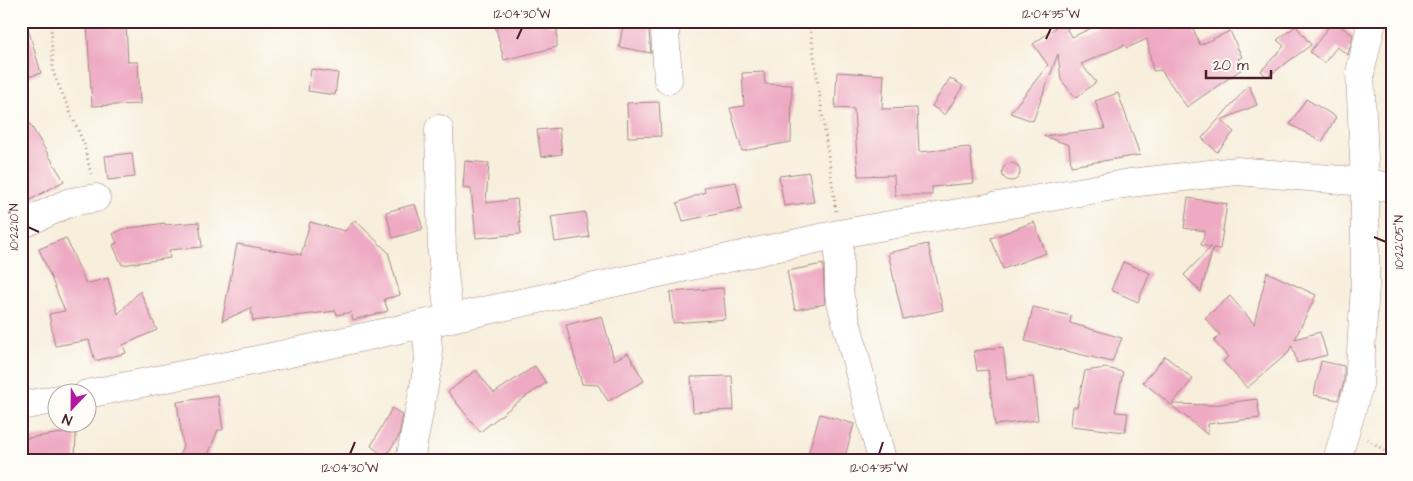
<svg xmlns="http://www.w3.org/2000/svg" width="1413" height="481" font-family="'Architects Daughter',sans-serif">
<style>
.building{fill:#eeaac3}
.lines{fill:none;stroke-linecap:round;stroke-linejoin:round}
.minor-casing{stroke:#a08683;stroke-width:29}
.path{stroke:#a08683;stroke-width:3;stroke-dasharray:1 4;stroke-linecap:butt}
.minor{stroke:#fff;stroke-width:28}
.ticks{fill:none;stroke:#4a1f2b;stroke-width:2}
.neatline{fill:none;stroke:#4a1f2b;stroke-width:2}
.ticks-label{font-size:12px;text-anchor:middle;fill:#4a1f2b}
</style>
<rect width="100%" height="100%" fill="#fdfcf7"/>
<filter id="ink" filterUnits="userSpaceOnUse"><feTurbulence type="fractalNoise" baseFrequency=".02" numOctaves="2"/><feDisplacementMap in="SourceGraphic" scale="10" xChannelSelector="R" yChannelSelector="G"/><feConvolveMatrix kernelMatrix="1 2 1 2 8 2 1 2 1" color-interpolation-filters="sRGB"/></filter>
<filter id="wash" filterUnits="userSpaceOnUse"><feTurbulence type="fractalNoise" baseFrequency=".0096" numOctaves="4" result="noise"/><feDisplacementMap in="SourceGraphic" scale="20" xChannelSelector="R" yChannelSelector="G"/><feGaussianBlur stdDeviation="1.12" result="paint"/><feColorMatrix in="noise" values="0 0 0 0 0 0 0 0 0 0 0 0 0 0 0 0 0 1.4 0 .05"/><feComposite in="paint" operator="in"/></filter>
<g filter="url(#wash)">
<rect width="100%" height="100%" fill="#f7eedb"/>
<g id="blocks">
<path class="building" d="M21,21H26L41,73L21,79Z
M494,21H531L557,27V47L504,60Z
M624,21H652L649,32L651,53L619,47Z
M1055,21H1071L1067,30L1072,37L1107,21H1190L1200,45L1230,31L1242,57L1238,59L1242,69L1187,107L1161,70L1153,71L1147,39L1127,48L1125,45L1081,64L1096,82L1076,98L1061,80L1058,54L1033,121L1010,113L1048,65L1033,44L1055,28Z
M1333,21L1353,35L1348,55L1337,47L1324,63L1310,52Z
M126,24L128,62H138L140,104L92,106L87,25Z
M1296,26L1311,45L1267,77L1261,71L1284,46L1277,40Z
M311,69L338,73L335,95L308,91Z
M764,72L765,84L792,85L791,142L742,151L730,108L744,106L742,73Z
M837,72L884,75L882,109L917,108L919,152L970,147L974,183L932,187V195H895L894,175L858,176L854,109L835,108Z
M950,78L963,86L945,115L932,106Z
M1249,85L1257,105L1221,120L1234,132L1217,152L1202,138Z
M1118,93L1140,155L1071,166L1069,145L1043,136L1105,129L1095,101Z
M1306,99L1336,117L1322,142L1290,124Z
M659,102L661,136L628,137L627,103Z
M21,109L64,181L21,205Z
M559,128L562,154L541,157L537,130Z
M132,153L135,177L108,180L105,156Z
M465,161L489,163L486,203L517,199L521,234L476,238L471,189L463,188Z
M1002 172a9 9 0 1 1 18 0a9 9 0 1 1-18 0Z
M809,172L814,202L784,206L779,176Z
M736,182L742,209L683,221L677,203L705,192L704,187Z
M1188,198L1227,204L1220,249L1213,248L1201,292L1184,275L1211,247L1201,245L1205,231L1184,228Z
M415,204L423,229L393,238L386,212Z
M585,212L589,237L555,242L551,217Z
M355,220L388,252L400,295L384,299L388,311L353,320L351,312L337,315L336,311L253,321L251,308L222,321L237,244L301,255L310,222L345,231Z
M199,222L202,247L169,250L170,258L122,265L113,245L117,243L113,234L123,229L165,223V225Z
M1034,222L1046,253L1003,269L991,238Z
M66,238L86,284L108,278L118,314L140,291L157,330L123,345L126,353L95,361L89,340L55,346L49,314L65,311L39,249Z
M928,244L943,310L903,319L888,253Z
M1123,262L1150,273L1138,302L1111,290Z
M823,264L825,304L795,310L787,271Z
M1267,272L1316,295L1295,339L1320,332L1327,355L1297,363L1292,345L1288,353L1247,388L1223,361L1228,357L1214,341L1220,335L1205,318L1230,296L1254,324Z
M723,288L726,319L673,323L670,292Z
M1033,307L1071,316L1070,323L1122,338L1112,362L1025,341Z
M602,316L614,360L628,353L644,381L608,401L598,385L582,384L566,325Z
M1003,347L1007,380L1033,377L1038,420L995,425L988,370L977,371L974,351Z
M1165,356L1193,379L1172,404L1213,405L1257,399L1260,418L1208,424V435L1143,382Z
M1321,361L1344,366V382L1338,400L1314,395Z
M535,366L546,383L515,404L480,432L448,392L476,370L494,393Z
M1106,368L1123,372L1115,412L1128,413L1125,432L1071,426L1073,407H1077L1085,371Z
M732,376L734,410L693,412L691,377Z
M218,396L223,430H218L206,460H178L183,446L177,402Z
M392,408L403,415L399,436L385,457L371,446Z
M820,414L854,424L844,460H829L808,454Z
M63,433H76L75,460H21V439Z"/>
</g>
</g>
<g filter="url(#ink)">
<use href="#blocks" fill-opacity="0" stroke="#a08683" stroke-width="1"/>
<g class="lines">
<g class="minor-casing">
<path id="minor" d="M668,80L665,31L668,21
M439,129L442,254L449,319
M21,225L70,202L96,198
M839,234V294L882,460
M87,394L262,359L839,234L1130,183L1237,171L1365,182L1392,188
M21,406L58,399
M410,460L429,360L426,324
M1337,460L1359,385L1365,285V182L1360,73L1372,21"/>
</g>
<path class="path" d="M49,21L51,25L53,72L84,144L91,174
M796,21L810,27L836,211
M1367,439L1392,455"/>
<use href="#minor" class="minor"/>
</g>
</g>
<path class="ticks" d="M517,39L522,28M1046,39L1051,28M28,227L39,232M1374,237L1386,242M350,454L355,442M879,454L883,442"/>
<rect width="1413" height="481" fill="none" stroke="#fdfcf7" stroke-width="55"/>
<g transform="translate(72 408) rotate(202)"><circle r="24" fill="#fdfcf7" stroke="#b5a4a5"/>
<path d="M0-4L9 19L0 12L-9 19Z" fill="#b5179e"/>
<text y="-8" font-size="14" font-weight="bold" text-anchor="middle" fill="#4a1f2b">N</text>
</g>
<path d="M1206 70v8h65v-8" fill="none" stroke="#4a1f2b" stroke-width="2.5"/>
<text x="1213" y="70" font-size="15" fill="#4a1f2b" stroke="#fdfcf7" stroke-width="4" paint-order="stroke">20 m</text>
<rect x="28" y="28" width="1358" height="426" class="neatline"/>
<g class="ticks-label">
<text x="522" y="18">12°04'30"W</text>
<text x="1051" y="18">12°04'35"W</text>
<text transform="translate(14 227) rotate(-90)" y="4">10°22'10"N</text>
<text transform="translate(1399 242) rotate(-90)" y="4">10°22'05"N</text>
<text x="350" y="472">12°04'30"W</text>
<text x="879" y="472">12°04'35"W</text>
</g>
</svg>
